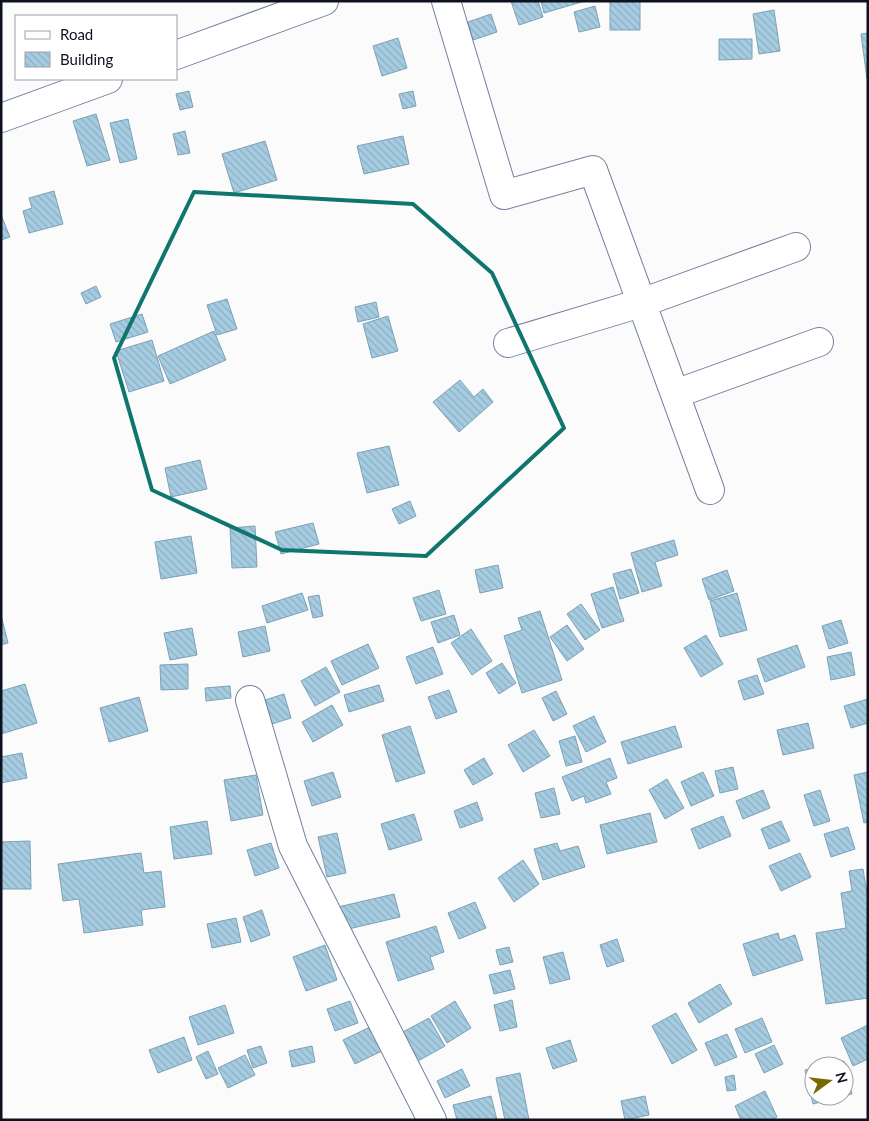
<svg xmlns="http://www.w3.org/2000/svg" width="869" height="1121" font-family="Lato,sans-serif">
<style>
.building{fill:url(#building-back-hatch);stroke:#7ca1b5}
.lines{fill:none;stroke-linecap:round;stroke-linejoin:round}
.minor-casing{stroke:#72809f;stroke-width:30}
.minor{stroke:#fff;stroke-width:28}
.marked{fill:none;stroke:#0f766e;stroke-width:4;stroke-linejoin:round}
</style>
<defs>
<pattern id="building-back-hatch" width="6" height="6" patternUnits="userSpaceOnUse" patternTransform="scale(1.25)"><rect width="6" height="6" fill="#a6cce1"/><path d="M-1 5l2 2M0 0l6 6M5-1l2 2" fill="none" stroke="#8eaec1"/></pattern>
</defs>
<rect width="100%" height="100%" fill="#fbfbfb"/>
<path class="building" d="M511,1H538L543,17L519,25Z
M541,1H585L544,13Z
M610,1H640V30H610Z
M595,6L600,27L579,32L574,12Z
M774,10L780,51L759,54L753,14Z
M491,14L497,32L473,40L468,22Z
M868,33V79H867L861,34Z
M398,38L407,68L382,76L373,46Z
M719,39H752V59L719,60Z
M189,91L193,107L180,110L176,94Z
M413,91L416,106L403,109L399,94Z
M96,114L110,160L87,166L73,121Z
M128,119L137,159L120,163L110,123Z
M185,131L190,153L178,155L173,134Z
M403,136L409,164L364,174L357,146Z
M265,141L277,180L234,193L222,154Z
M54,191L63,224L29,233L23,211L32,208L29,198Z
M1,215L10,237L1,240Z
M96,286L101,297L86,304L81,293Z
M227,299L237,329L217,335L207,305Z
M376,302L379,317L358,322L355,307Z
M142,314L148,332L116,342L110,324Z
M388,316L398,351L372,358L363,324Z
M214,331L226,360L170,384L158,356Z
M152,340L164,381L129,392L116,351Z
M460,380L474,397L483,389L493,402L459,432L433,402Z
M389,446L399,485L367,493L357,453Z
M200,460L207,489L171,497L165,468Z
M410,501L416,516L399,524L392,509Z
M313,523L319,544L281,554L275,532Z
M255,526L257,567L232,568L230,528Z
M191,536L197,573L161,579L155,542Z
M674,540L678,555L655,562L662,586L642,592L631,553Z
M498,565L503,588L480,593L475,570Z
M631,569L639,593L620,599L613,574Z
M727,570L734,591L709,600L702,579Z
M613,587L624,621L602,628L591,594Z
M439,590L446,614L421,621L413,598Z
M302,593L308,610L267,623L262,606Z
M737,593L747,630L720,637L710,601Z
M319,595L323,616L313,618L308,597Z
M581,604L600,630L585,640L567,614Z
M540,611L562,680L522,693L504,636L522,630L518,618Z
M1,615L8,643L1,645Z
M454,615L460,635L438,643L431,622Z
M841,620L848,643L829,649L822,626Z
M567,625L584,649L567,661L550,637Z
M265,626L270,651L243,657L238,632Z
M192,628L197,655L170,660L164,633Z
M471,629L492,661L472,675L451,643Z
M706,635L723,664L701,677L684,648Z
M368,644L379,668L342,685L331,661Z
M797,645L805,667L765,682L757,659Z
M433,647L443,674L416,684L406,657Z
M851,652L855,675L831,680L827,657Z
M502,663L516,683L499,694L486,673Z
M188,664V689L161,690L160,665Z
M326,667L340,692L315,706L301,681Z
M757,675L764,694L744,700L738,681Z
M25,684L37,723L1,734V691Z
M379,685L384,701L349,712L344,695Z
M230,686L231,698L206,701L205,688Z
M449,690L457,712L436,719L428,697Z
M556,691L567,714L553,721L542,698Z
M284,694L291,718L272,724L265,700Z
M139,697L148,731L109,742L100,708Z
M868,699V723L851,728L844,706Z
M332,705L343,725L313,742L302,722Z
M594,716L606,742L586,752L573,726Z
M808,723L814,748L783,755L777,730Z
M410,726L425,773L396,782L382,735Z
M675,726L682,747L628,764L621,742Z
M534,730L550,756L523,772L508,745Z
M575,736L582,762L566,766L559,741Z
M22,753L27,778L1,783V757Z
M484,758L493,774L473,785L464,770Z
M610,758L617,778L606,782L611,794L586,803L584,796L572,801L562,777Z
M733,767L738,789L720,793L715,771Z
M333,772L341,797L312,806L304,781Z
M703,772L714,796L691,806L681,782Z
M868,772V822L864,823L854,775Z
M256,775L263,815L231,821L224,780Z
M667,779L684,808L665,819L649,790Z
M554,788L560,814L541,818L535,793Z
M763,790L770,808L743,819L736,801Z
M820,790L830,821L814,826L804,795Z
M477,802L483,820L460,828L454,811Z
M650,813L657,842L607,854L600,825Z
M414,814L422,840L389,850L381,824Z
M723,816L731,836L699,849L691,829Z
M207,821L212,854L174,859L170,827Z
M781,821L790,841L769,849L761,829Z
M848,827L855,849L831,857L824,834Z
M337,833L346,873L327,877L318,837Z
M30,841L31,889H1V842Z
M271,843L279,868L255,876L247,850Z
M557,843L560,851L578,846L585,867L543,880L534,849Z
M141,853L144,873L161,871L165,907L141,910L143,925L84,933L79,899L63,901L58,864Z
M800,853L811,877L781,891L769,866Z
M523,860L539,884L514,902L498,878Z
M863,869L868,900V998L826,1004L816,933L846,928L841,893L852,891L849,871Z
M394,894L400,917L344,930L338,907Z
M475,902L486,928L459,939L448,913Z
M262,910L270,935L251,942L243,917Z
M236,918L241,942L212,948L207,924Z
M436,926L444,952L430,957L434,969L398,981L386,942Z
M778,933L780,940L795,935L803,960L753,976L743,944Z
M617,939L624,961L607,967L600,945Z
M325,945L337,980L306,991L293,957Z
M509,947L513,962L500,965L496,950Z
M563,952L570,979L550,984L543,957Z
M510,970L515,989L494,994L489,975Z
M720,984L732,1004L699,1023L688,1003Z
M512,1000L517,1027L500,1031L494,1005Z
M350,1001L358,1023L335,1031L327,1009Z
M455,1001L471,1028L447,1043L431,1016Z
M225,1005L234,1033L198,1045L189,1017Z
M676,1013L697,1050L672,1064L652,1026Z
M429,1018L445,1046L418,1061L403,1032Z
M762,1018L772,1042L745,1053L735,1029Z
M374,1025L386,1049L355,1064L343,1040Z
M868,1025V1059L853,1066L841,1038Z
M727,1034L737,1057L715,1066L705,1043Z
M184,1037L192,1060L158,1073L149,1050Z
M570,1040L577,1061L553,1069L546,1048Z
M774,1045L783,1064L764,1073L755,1054Z
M261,1046L267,1063L253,1068L247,1050Z
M312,1046L315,1062L292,1067L289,1051Z
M208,1051L218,1074L206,1079L196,1057Z
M245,1055L255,1075L228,1088L218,1068Z
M844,1061L852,1094L813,1104L805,1070L814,1068V1096H844V1066H822Z
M462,1069L470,1086L445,1098L437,1081Z
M520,1073L529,1120H505L496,1078Z
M734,1075L736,1090L727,1091L725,1077Z
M765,1091L777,1117L771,1120H741L735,1106Z
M491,1096L497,1120H457L453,1105Z
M645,1096L649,1115L625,1120L621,1101Z"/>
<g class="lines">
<g class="minor-casing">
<path id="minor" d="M446,1L504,195L593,170L710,490
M176,55L324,1
M1,118L108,79
M508,343L641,303L796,247
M675,394L819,342
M250,700L293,846L432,1120"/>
</g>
<use href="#minor" class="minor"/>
</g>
<path class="marked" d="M194,192L413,204L492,273L564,428L426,556L282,550L152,490L114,358Z"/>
<rect width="869" height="1121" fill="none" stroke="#0d121e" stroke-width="5"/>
<rect x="15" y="15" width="162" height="65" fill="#ffffff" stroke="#9ea0a5"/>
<rect x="25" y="31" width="25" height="8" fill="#ffffff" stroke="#9ea0a5"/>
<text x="60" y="40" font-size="15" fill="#0d121e">Road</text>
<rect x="25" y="52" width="25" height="15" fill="url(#building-back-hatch)" stroke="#9ea0a5"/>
<text x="60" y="65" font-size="15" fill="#0d121e">Building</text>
<g transform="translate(829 1081) rotate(75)"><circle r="24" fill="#ffffff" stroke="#9ea0a5"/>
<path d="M0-4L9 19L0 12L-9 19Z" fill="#796800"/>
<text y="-8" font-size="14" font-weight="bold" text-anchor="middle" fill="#0d121e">N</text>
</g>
</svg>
